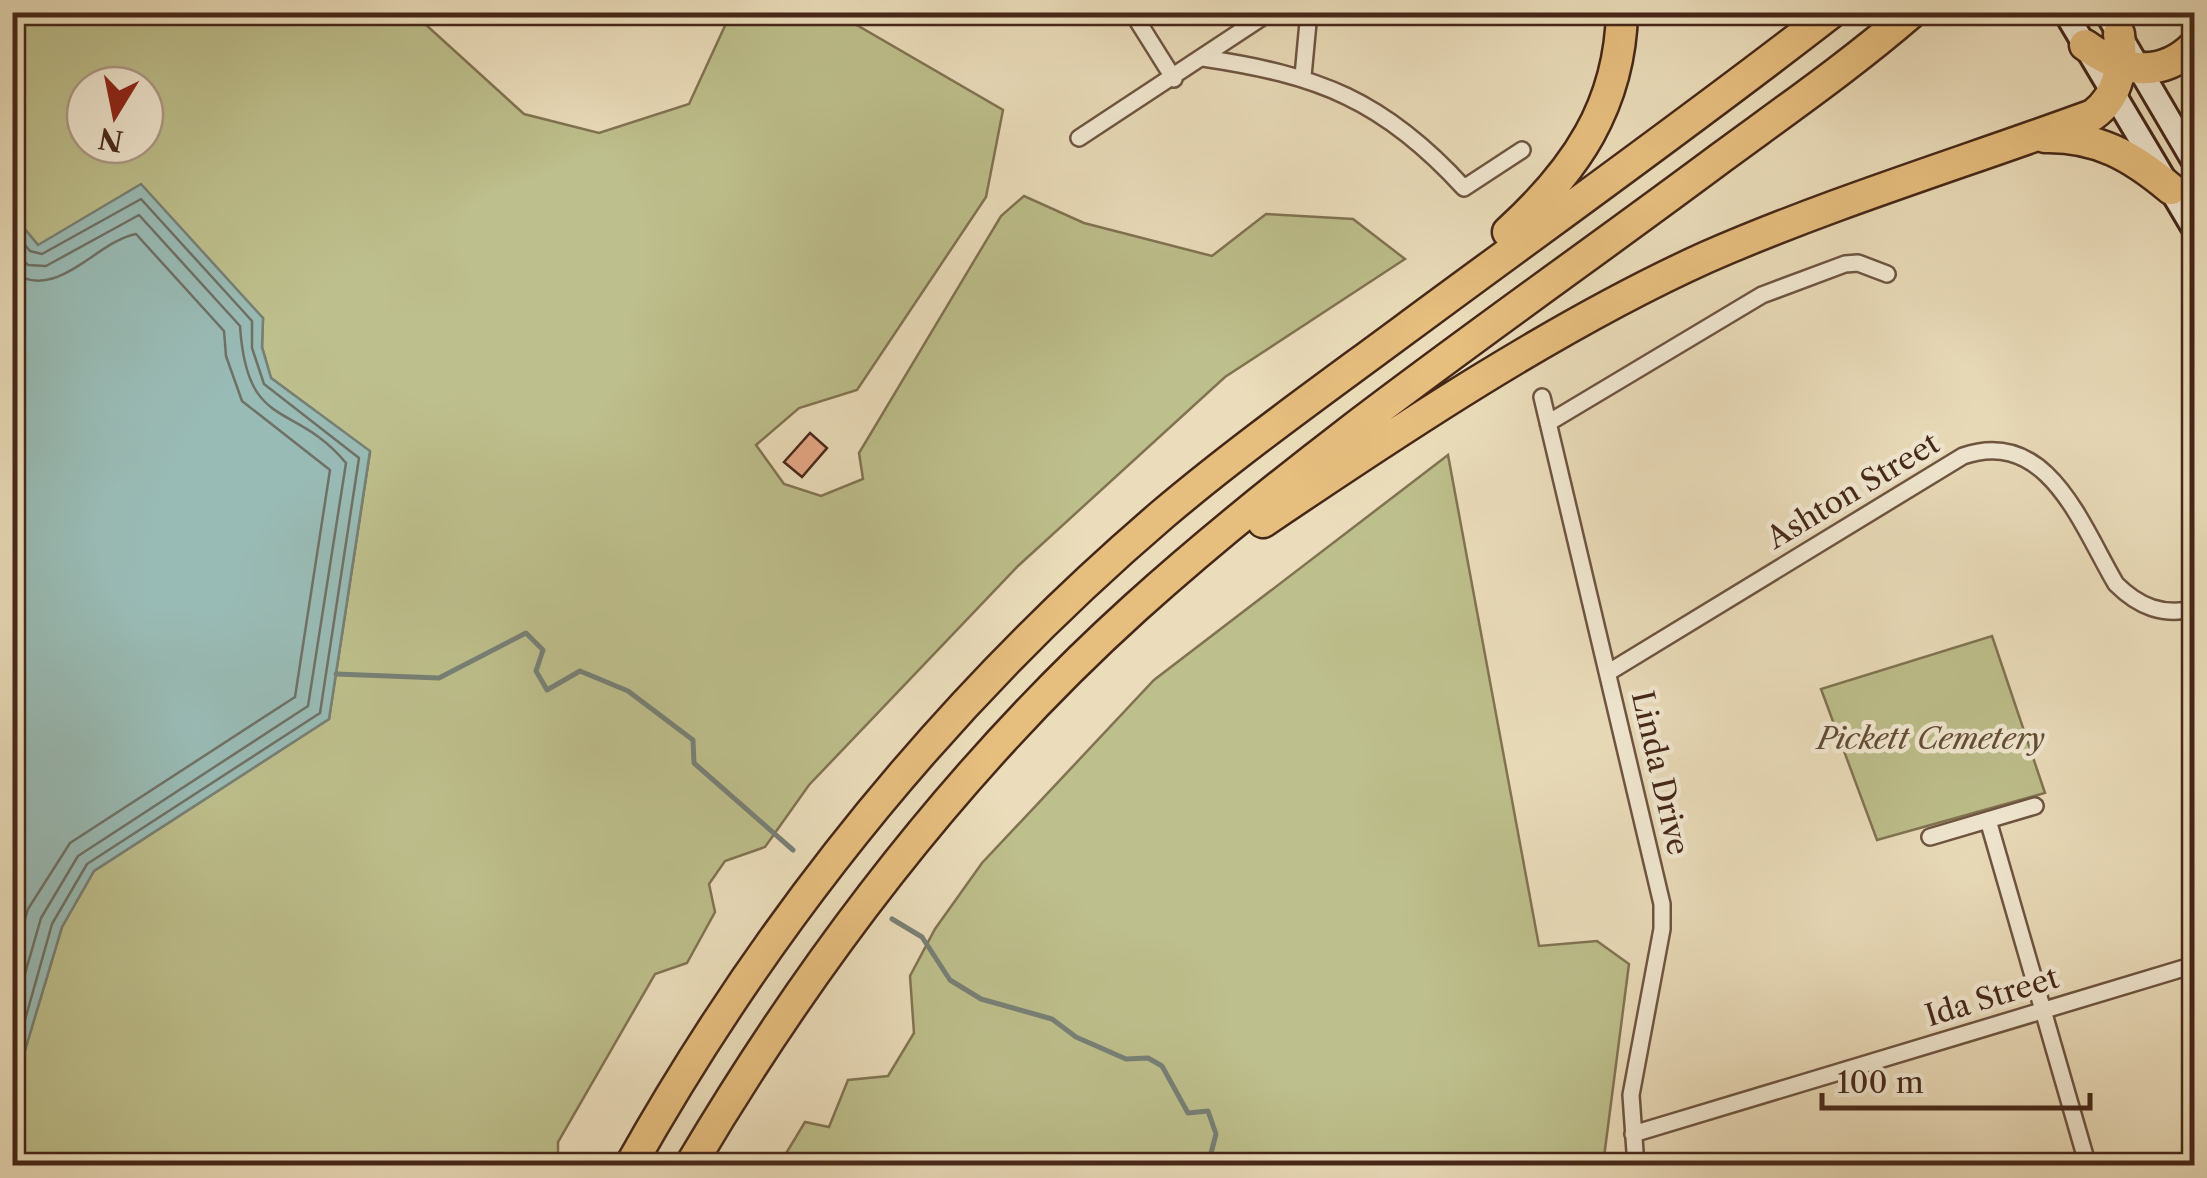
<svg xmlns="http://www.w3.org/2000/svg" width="2207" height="1178" font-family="'Libre Caslon Text',serif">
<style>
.green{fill:#bdbf8c;stroke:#817352;stroke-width:2.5;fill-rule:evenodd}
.water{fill:#99bbb5;stroke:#778076;stroke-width:2.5}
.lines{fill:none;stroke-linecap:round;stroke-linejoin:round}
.shore{stroke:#6f7166;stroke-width:2.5}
.stream{stroke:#778076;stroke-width:5}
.building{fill:#e6a885;stroke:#452718;stroke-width:2.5}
.street-casing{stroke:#6e5441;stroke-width:20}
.secondary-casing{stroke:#452718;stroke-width:28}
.highway-casing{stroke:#452718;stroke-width:35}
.street{stroke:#f2e9d3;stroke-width:15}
.secondary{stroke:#f2e9d3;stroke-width:22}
.highway{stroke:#e6be7e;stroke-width:30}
.labels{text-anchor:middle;stroke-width:9;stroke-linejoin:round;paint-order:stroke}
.street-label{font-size:30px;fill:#452718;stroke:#f2e9d3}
.park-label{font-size:30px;font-style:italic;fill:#634d35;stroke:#f2e9d3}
</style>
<rect width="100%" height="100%" fill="#ebddbb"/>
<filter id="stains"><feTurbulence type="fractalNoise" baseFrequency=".002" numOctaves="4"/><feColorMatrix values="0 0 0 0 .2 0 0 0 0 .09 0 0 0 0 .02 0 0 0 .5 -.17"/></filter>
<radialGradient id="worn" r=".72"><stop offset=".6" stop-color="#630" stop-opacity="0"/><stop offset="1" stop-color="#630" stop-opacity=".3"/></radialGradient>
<path class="green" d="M12,13H413L524,114L599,133L689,104L729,17L740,13H836L1003,110L986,197L857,390L799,408L756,445L784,484L821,496L863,479L859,453L1001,216L1024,196L1084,223L1212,256L1266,214L1353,219L1405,259L1225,377L1018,566L809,785L765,847L725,861L709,884L715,912L687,963L655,974L558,1142V1165H13V1090L62,927L94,871L329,719L370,452L271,378L262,347L263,318L38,245L13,215ZM85,85H145V145H85Z
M1448,455L1539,946L1597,941L1629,964L1603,1165H779L805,1122L829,1127L848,1080L888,1076L914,1033L910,976L935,929L982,863L1154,680Z
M1992,636L2045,793L1877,840L1821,689Z"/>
<path class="water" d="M141,184L263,318L262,347L271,378L370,451L329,719L94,871L62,927L13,1090V215L38,245Z"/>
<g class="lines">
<path class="shore" d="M12,230L30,251L42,254L141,199L252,321V348L264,384L359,458L320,713L87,864L52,924L12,1066
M12,250L28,265L46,266L139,215L240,326C247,433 294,400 346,463L308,706L78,856L41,918L12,1019
M12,272C57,303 95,242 136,234L224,331L226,356L242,401L330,470L295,697L70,843L28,909L12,963"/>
<path class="stream" d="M336,674L439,678L526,633L543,650L536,671L547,690L580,671L628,691L693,740L694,763L793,850
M892,919L922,937L950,980L981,999L1052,1019L1076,1037L1126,1059L1148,1058L1162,1066L1188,1113L1208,1111L1216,1134L1209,1161L1217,1166"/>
</g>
<path class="building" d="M810,433L827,448L802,477L784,462Z"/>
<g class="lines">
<g class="street-casing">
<path id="street" d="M1132,12L1174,79
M1203,58C1318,75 1384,100 1464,188L1522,150
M1303,76L1309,12
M1079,138L1270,12
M1542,397L1662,904V929L1631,1095L1636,1166
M1548,423L1762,295L1845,264L1858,263L1887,274
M1609,672L1963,456C2048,427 2081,525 2116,584C2139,607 2163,616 2194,609
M1988,820L2088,1166
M1930,837L2035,806
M1633,1134L2194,965"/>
</g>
<g class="secondary-casing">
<path id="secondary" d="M2065,12L2194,229
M2106,12L2194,162"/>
</g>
<g class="highway-casing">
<path id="highway" d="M2085,45C2120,71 2160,80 2194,46
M2045,137C2097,136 2132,156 2171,189
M1508,232C1575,171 1620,106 1622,12
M1263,522C1399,430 1558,324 1707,257C1833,202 1965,162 2093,115C2120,95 2123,65 2119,34
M630,1166C769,919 948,698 1163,514C1240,449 1323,390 1404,330C1547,224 1692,121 1832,12
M690,1166C812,960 957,769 1135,608C1318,443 1525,304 1722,157C1786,110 1852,64 1912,12"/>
</g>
<use href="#street" class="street"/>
<use href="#secondary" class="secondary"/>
<use href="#highway" class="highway"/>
</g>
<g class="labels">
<g class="street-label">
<text transform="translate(1853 491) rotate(-31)" y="10">Ashton Street</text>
<text transform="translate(1660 773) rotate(77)" y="10">Linda Drive</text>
<text transform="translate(1992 997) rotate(-17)" y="10">Ida Street</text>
</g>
<g class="park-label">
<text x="1931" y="749">Pickett Cemetery</text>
</g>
</g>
<rect width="2207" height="1178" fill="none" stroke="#ebddbb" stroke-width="50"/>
<rect x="15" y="15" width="2177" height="1148" fill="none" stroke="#452718" stroke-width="5"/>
<rect x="25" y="25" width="2157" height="1128" fill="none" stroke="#452718" stroke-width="2.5"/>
<g transform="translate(115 115) rotate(190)"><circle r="48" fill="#f2e9d3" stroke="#ad9b88" stroke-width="2.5"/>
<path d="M0-8L18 38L0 25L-18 38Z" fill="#8f2418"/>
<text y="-15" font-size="28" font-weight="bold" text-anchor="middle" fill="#452718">N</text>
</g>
<path d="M1822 1093v15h268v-15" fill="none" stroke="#452718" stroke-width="5"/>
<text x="1837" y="1093" font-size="30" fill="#452718" stroke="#f2e9d3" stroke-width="8" paint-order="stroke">100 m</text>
<rect width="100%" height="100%" filter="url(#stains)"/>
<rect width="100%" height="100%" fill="url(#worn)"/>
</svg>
